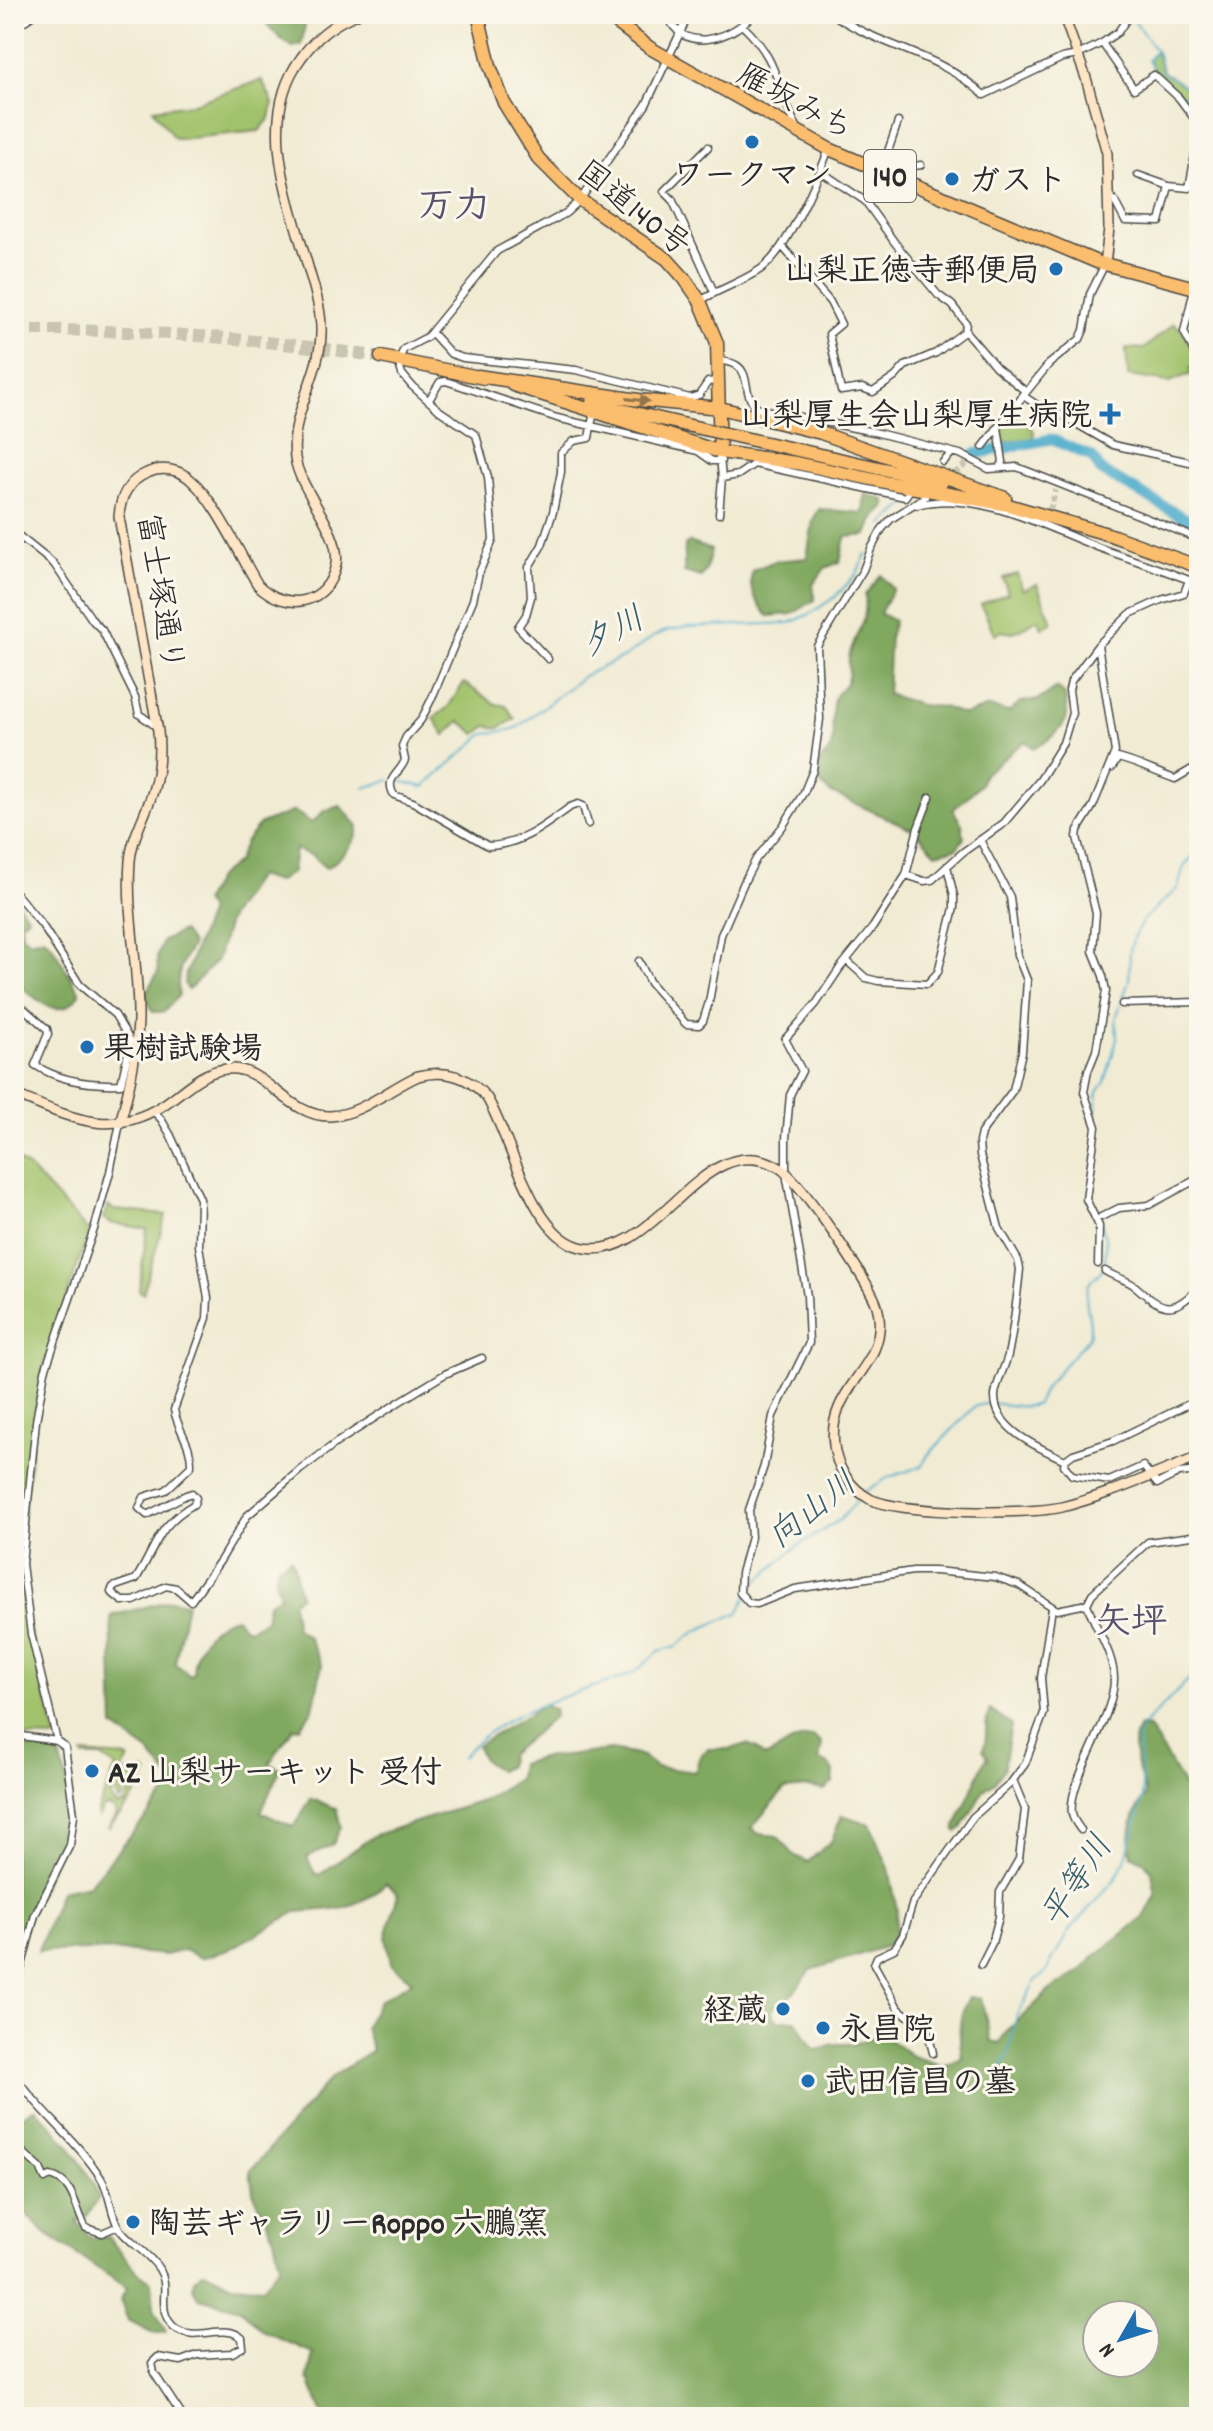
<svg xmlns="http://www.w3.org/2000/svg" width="1213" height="2431" font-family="Dekko,'Klee One',sans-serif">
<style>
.green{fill:#a1c26b;stroke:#66764b;stroke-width:2}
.forest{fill:#80a85f;stroke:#566a45;stroke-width:2;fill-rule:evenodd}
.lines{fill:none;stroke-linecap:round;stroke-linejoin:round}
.stream{stroke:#4babca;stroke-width:2}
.river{stroke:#4babca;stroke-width:11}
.street-tunnel{stroke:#c9c5b1;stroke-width:6;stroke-dasharray:6 3;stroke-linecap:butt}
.highway-tunnel{stroke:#c9c5b1;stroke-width:12;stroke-dasharray:12 6;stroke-linecap:butt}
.street-casing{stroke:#494844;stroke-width:9}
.secondary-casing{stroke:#494844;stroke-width:12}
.highway-casing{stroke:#494844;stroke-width:15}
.street{stroke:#fff;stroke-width:6}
.secondary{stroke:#fde5c5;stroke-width:9}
.highway{stroke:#fbbd6e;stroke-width:12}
.highway-bridge-casing{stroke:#494844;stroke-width:15;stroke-linecap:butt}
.highway-bridge{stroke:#fbbd6e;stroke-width:12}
.oneway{fill:#93744c}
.poi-dot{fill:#1f6fb2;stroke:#fbf7ec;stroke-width:3}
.labels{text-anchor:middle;stroke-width:6;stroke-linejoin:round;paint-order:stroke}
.shield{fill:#fbf7ec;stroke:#696865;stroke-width:2}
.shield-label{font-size:30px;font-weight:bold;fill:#2b2b2b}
.street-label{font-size:32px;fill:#2b2b2b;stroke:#fbf7ec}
.poi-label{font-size:32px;font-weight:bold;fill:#2b2b2b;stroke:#fbf7ec;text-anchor:start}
.water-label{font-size:34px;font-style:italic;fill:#385e6b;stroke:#fbf7ec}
.quarter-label{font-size:36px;font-weight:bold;fill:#57536c;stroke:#fbf7ec}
</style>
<rect width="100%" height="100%" fill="#fbf7ec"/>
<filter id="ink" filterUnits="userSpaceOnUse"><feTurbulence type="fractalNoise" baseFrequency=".0125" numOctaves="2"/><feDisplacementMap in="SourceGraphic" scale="16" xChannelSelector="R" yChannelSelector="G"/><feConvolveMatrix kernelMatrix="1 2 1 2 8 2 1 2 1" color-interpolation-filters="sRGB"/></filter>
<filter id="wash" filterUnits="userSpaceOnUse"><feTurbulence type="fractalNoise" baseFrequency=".006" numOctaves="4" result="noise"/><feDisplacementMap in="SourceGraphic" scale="32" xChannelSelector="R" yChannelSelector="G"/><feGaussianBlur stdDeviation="1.8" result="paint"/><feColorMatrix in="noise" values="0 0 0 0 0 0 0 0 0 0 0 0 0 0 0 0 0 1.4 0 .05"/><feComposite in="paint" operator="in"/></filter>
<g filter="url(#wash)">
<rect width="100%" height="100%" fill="#f1ebd3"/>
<path class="green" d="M1156,51L1163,72L1199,95V105L1188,96L1180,95L1157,75L1148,60Z
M262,80L273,103L270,118L259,131L179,139L173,137L153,109L191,104Z
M1174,323L1184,332L1199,363L1190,367L1192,374L1169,382L1128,376L1126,348L1144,349Z
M1008,414L1026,422L1034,431L1033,438L1001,443L998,427Z
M1017,574L1023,590L1037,584L1052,622L1042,628L1037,619C1026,626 1015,636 1002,631L994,634L981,604L1008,593L1003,578Z
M464,683L496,704L506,706L515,719L499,728L487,726L476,734L460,721L445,735L434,718L448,707Z
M14,1158L30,1169L89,1232L45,1361L38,1396L21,1533L19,1561L25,1609L56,1738L14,1737Z
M108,1206L114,1210L166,1215L143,1293L139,1290L147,1229L110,1223L103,1218Z
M83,1754L125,1757L129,1759C122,1773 99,1792 118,1806L125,1804L129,1791L137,1787L145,1771L148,1774L130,1803L108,1828L116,1816L115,1810L109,1806L104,1807L98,1817L97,1812L116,1767L101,1757H84Z
M127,1772L134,1776L136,1781L125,1787L122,1800L119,1801L115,1794Z"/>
<path class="forest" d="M259,14H306C305,23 304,35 301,45L293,47C280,41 268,26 259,14Z
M865,494L885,500L886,506L873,520L867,535L845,537L840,562L825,568L813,585L815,600L792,614L768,616C757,602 746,589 753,570L775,561L807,558L813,520L819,509L863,513Z
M689,542L711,550L706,570L701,577L684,572L685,545Z
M881,575L893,589L880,613L894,621L890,634L887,694L920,705L943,707L964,715L989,707L1009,712L1021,702L1038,700L1057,688L1065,695C1065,701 1068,710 1067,716C1064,729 1046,743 1034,748L1025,741L984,774L980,785L953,810L962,824L964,838L957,848L936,853L914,830L829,792L818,781L820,760C843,747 826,718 835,697C837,692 843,688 846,683C852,671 846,663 850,653C856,633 869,617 865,595Z
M340,806L358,826C358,842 339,860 326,868L311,855L295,849L292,872L277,882L257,876L229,918L217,960L188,990L184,983L186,973L209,911L204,901L218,877L237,862L246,841L260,824L294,811L312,823L324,811Z
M14,897L28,917L21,923L22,935L30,941L43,937L51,944L80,993C58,1027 37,996 14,982Z
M182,931L192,945C182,960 175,977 179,995L164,1012H153L145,994L158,972L157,956L163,941Z
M291,1558C298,1570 295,1583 300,1596L292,1602L296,1629L308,1637L322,1665L313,1709L300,1727L293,1728L269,1764L280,1769L261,1812L293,1827L311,1799L336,1808L341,1827L333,1844L307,1857L314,1872L319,1875L375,1835L482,1801L518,1779L520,1764L548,1756L556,1757L611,1750L642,1756L656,1767L695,1772L700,1756L708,1749H731L747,1744L755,1747L764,1757C783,1750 792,1737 813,1737L822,1744L819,1760L827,1763L834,1771L833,1783L824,1790L808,1787L785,1789L751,1828L759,1834L777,1836L795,1856L808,1862L832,1840L842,1815L870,1824L889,1868L897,1911L895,1936L887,1946L811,1970L789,1998L773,2008L772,2014L777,2020H795C805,2029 805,2041 816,2050L834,2044H853L882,2034L912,2056L944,2066L962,2058C959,2035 957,2018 969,1997L981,1998L991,2041L999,2043L1007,2031L1050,1990L1080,1972L1094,1957L1145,1916L1156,1895L1152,1872L1143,1861L1131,1855C1128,1830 1132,1815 1146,1794C1140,1773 1127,1747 1139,1727L1149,1728L1184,1786L1194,1784L1199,1776V2417H324L308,2377L313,2353L264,2332L240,2309L199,2298L193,2288L194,2279L204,2271L232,2285L263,2287L280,2265L273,2234L253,2192L250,2171L332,2077L372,2051L365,2027L379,2001L412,1981L391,1964L386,1937L398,1894L386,1883L373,1895L346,1908L296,1912L228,1950L201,1958L184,1950L166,1955L110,1950L38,1951L60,1891L89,1885L174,1784L149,1752L114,1727L111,1616L171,1600L187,1603L175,1663L190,1676L193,1673C194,1648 210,1622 236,1617L243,1627L249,1629L265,1621L268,1603L280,1595L275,1581L278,1566ZM1097,2315H1145V2363H1097Z
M545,1704L555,1710L553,1718L509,1755L508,1766L498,1771L482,1758L477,1746Z
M990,1710L1011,1725L1004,1768L995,1782L984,1790L962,1828L957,1832L955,1828L984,1762L988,1758L983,1749C989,1737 983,1723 990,1710Z
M14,1743L59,1754C81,1812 63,1839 40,1891C31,1910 23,1929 14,1948Z
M35,2108C61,2135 85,2162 99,2197L87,2216L77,2222L91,2238L108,2237L136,2271L152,2282L154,2309L166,2332L155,2334L128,2320L120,2300L127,2288L45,2233L24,2212L14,2209V2117L19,2118Z"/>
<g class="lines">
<path class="stream" d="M1132,18L1158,54L1162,72L1199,95
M1155,52L1148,60L1155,72
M1175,90L1180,95L1188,96L1199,105
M883,524L914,497
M396,780L424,787L483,735C496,730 506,733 518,727L585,675L626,656L653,637L666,631L687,627L790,623L810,614L835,597L856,575L866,554
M364,788L390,780
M1095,1114L1098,1092L1105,1082L1117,1039L1116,1018L1129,981L1130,951L1134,936L1143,920L1178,888L1184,866L1199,850
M1090,1201L1098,1128
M864,1492L887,1478L922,1466L928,1455L974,1407C997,1397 1018,1412 1037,1404L1045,1387L1089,1337C1094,1320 1082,1303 1088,1286C1090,1280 1097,1276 1101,1271C1109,1259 1106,1233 1100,1221
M462,1757C503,1710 565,1697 621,1678L636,1671L659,1651L677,1646L696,1631L738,1613L753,1585L796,1547L841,1519L860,1497
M998,2079L1009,2051L1017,2015L1036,1980L1045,1973L1069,1931L1115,1879L1125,1861L1143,1797L1138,1739L1141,1728L1199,1669"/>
<path class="river" d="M975,454L1051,439L1092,457L1101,471L1199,526"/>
</g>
</g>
<g filter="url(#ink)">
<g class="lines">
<path class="street-tunnel" d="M948,479L970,461
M1047,519L1056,490"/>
<path class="highway-tunnel" d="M14,330C138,329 259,338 381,357"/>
<g class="street-casing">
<path id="street" d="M667,14C681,55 732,40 753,14
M833,14C882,49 936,51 984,95L1062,58L1078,55L1102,43L1118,32L1130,14
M743,26C780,61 775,86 797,127
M14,28L35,14
M1102,43L1134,89L1154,75L1179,98L1199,125
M708,147L664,191L672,199L714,292
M883,165L895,169L921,165
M820,171L865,201L895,243L938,295L952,305L966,323L965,331L996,367L1025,391
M881,172L898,122
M1138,175L1169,186L1189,188L1195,155L1199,149
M1109,195L1114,200L1125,221L1160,222L1169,186
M782,246L830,302L841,324L829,334L841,391L862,388L873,392L895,377L905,366L936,353L965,331
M1194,289L1184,332L1199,361
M700,301C719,289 742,282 761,269C787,251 817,180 829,149
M431,332L451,354L463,358L576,370L690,398L699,395L708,382L716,381
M401,355L404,349L427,337L497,251L566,213L580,200L646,105L689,14
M717,360C724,362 730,361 736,365C752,374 741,399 760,409L874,432L960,454L989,469L1017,467L1199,539
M399,364L402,374L412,386L440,411L476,435L488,477L493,540L479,573L473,600L432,698L421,720L406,737L402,746L405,760C400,774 384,778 394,795L413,802L488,846C521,845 544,826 570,807L578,804L583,806L588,824
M1022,395L1046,411L1061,415L1113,445L1199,464
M429,400L440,382L446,381L557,418L698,451L712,461H721
M983,447L998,427
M943,462L952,453
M1000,467L1003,462L998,427L1049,364L1080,339L1084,330L1090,294L1104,266
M722,478L738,475L754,464L905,497L910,490
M917,505C977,489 1045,527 1100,548C1133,560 1167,571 1199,584
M719,514L722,478L720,458
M14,532L54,564L93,621L102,630L135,697L139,714L157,727
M1189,580L1184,593L1161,600L1130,614L1098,645L1071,681L1069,690L1072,713L1063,743L1040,780L1004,823L963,852L932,880L924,881L906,875L873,927L840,968L816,1004L785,1039L802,1071L790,1095L786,1138V1173L807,1296L809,1343L773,1416L764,1466L749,1510L751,1537L741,1573L740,1593L749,1603L757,1604L795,1589L913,1571H935L995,1577L1019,1585L1057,1610L1087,1604L1092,1594L1148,1542L1199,1535
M548,659L518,627L526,615L531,597L529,567L542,545L553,512L561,472V453L574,441L589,438L593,416
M1112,768L1118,758C1138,763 1155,772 1175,779L1199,765
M980,840L1010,897L1017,955L1027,980L1022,1052L1013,1090L981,1133L979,1142L980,1155L999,1228L1018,1260L1020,1269C1017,1298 1014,1327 1008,1355C1005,1367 995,1386 995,1396C994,1430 1040,1448 1065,1460
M906,875L918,828L930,797
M14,891L42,925L80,985L115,1015L132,1044
M639,961L650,983L686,1024L699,1025L703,1021L709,1002L721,935L745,880L756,859L783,826L804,792L813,770L820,719L817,646L863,570L871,549L882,529L891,519L925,497
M847,961L866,978L878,981L927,984L938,972L954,908V896L947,866
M14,1000L47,1029L48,1034L35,1065C59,1081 92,1085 121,1084L130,1044
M1122,1004L1199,1002
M154,1112L161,1119L170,1134L200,1199L199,1246L208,1298L207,1318L174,1410C178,1431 192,1444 191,1466L166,1490L144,1497L139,1508L147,1515L186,1495L192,1493L196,1498L194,1504C156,1527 158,1544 136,1579L113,1587L111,1592L122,1601H134L166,1586L176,1588L191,1601L220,1561L247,1516L300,1470L336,1443L399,1402L445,1374L482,1358
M1101,1217L1119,1208L1149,1205L1199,1178
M1098,1264L1099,1226L1086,1199L1096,1127L1084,1092L1088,1071L1096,1051L1106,991L1103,976L1093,951L1096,913L1077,837L1078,830L1093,806L1115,752L1098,645
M1105,1271C1114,1277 1126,1279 1135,1286C1162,1310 1172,1316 1199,1287
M1065,1460L1064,1465L1072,1475L1109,1481L1143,1466L1157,1484L1179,1473L1199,1471
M1065,1460L1073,1454L1113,1441L1199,1399
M14,1735L57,1741
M1081,1830C1078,1826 1073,1820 1072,1814C1067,1781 1114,1720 1114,1679C1114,1653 1095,1628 1087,1604
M981,1965L992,1943L999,1917L1000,1892L1019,1859L1025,1809L1013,1780
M14,1996L35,1915L70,1845L74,1815L65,1747L57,1741L31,1634L22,1564L24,1543L36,1421L45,1371L95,1226L110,1172L120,1123
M933,2053L928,2032L898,2008L874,1964L877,1957L894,1949L903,1935L913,1902L973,1817L1010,1784L1025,1764L1044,1713L1041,1678L1052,1608
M14,2075C40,2112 77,2140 101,2178C111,2194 110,2215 120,2230C131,2244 150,2254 159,2269C172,2288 155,2308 173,2326C194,2345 224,2321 242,2338L243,2347L232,2353L197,2355L181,2361L158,2357L152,2363L154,2373L183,2417
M14,2144L40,2168L45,2179L50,2176C75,2181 75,2210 86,2228L102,2233L118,2226"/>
</g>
<g class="secondary-casing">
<path id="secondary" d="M1063,14L1086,78L1107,153L1109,228L1105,265
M14,1094C73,1119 116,1142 173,1098C190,1085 205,1071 226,1069C264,1064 288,1117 330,1116C361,1115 390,1088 418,1076C445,1069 469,1076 487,1098C511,1139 532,1235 580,1247C656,1267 703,1121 780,1168C799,1179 870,1283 877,1306C879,1313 880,1322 879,1330C876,1372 827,1393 834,1445C836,1467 850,1488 870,1499C900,1514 1028,1515 1062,1507C1109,1495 1154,1474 1199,1457
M120,1123C129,1090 137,1055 138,1020C139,967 126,914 130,861C132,836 146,815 153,791C159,772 160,751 158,731L119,517C120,498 128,481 147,473C162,466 180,469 192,481C215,501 241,557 258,585C286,612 328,606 336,564C342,532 300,492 295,458C289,415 320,377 321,334C322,314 316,293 310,274C292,207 254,121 301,58C315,38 334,23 357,14"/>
</g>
<g class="highway-casing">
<path id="highway" d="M478,14L490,66L504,103L538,158L580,200L667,259L684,278L700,301L717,343L720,452
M605,14L650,48L829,149L1097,262L1199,289
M381,357L484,378
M478,376L639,400L720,408L821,433L1005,498
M513,385L720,452L796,463L889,483L1008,505L1114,536
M592,403L686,425
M753,440L942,482
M1108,534L1199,567"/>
</g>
<use href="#street" class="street"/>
<use href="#secondary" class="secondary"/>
<use href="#highway" class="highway"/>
<g class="highway-bridge-casing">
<path id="highway-bridge" d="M686,425L753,440"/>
</g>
<use href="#highway-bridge" class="highway-bridge"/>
</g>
<defs><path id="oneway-solid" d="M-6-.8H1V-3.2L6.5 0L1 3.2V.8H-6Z" transform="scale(2)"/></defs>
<use class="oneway" href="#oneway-solid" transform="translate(638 400) rotate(7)"/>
</g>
<g class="poi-dot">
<circle cx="752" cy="142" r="8"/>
<circle cx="952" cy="179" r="8"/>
<circle cx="1056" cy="269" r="8"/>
<path d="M1106 402h8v8h8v8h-8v8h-8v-8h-8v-8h8z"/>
<circle cx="87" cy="1047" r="8"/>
<circle cx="92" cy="1771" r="8"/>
<circle cx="783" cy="2009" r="8"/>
<circle cx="823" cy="2028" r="8"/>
<circle cx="808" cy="2081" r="8"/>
<circle cx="133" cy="2222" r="8"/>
</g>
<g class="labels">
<rect class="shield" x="864" y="150" width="52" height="52" rx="6"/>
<g class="shield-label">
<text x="890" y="186">140</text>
</g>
<g class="street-label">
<text transform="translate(796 100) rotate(28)" y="11">雁坂みち</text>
<text transform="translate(635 207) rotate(38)" y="11">国道140号</text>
<text transform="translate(162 592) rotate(81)" y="11">富士塚通り</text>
</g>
<g class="poi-label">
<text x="752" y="185" text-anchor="middle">ワークマン</text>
<text x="968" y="190">ガスト</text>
<text x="1040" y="280" text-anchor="end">山梨正徳寺郵便局</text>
<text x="1092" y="425" text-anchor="end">山梨厚生会山梨厚生病院</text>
<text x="103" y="1058">果樹試験場</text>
<text x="108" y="1782">AZ 山梨サーキット 受付</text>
<text x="767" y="2020" text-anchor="end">経蔵</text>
<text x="839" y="2039">永昌院</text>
<text x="824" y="2092">武田信昌の墓</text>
<text x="149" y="2233">陶芸ギャラリーRoppo 六鵬窯</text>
</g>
<g class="water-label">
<text transform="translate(611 630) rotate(-28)" y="12">夕川</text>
<text transform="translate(811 1508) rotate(-38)" y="12">向山川</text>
<text transform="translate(1075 1880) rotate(-57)" y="12">平等川</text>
</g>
<g class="quarter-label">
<text x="454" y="216">万力</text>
<text x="1131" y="1632">矢坪</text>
</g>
</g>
<rect width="1213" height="2431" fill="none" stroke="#fbf7ec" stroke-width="48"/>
<g transform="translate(1121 2339) rotate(231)"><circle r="38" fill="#fbf7ec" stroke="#a8a59f" stroke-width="2"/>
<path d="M0-6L14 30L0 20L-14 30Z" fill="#1f6fb2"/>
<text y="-12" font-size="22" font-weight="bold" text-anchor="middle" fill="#2b2b2b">N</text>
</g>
</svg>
